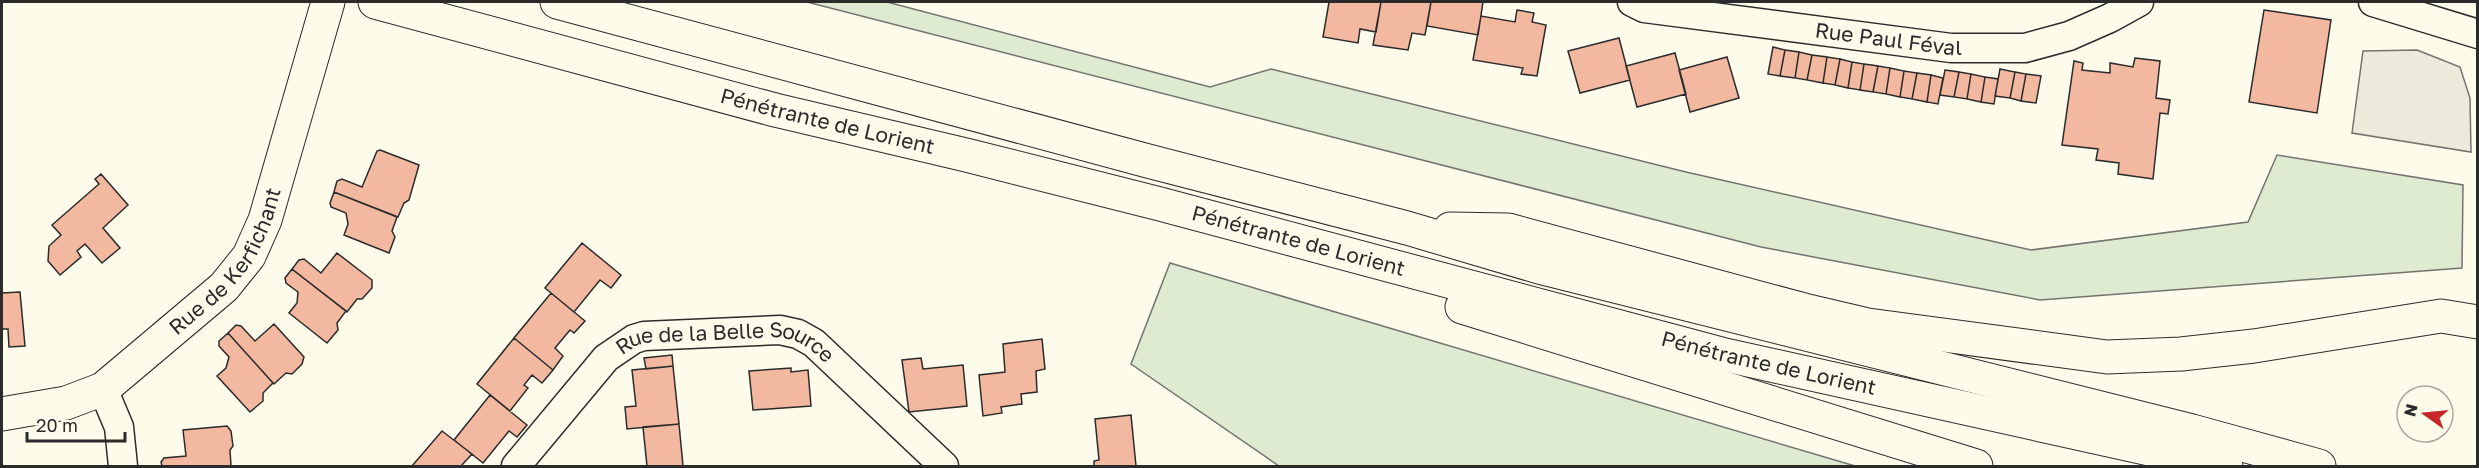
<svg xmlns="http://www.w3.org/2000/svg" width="2479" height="468" font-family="'Golos Text',sans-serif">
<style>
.green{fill:#deebd1;stroke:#74746e;stroke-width:1.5}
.parking{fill:#eceadb;stroke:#74746e;stroke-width:1.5}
.building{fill:#f2b8a0;stroke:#2b2b2b;stroke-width:1.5}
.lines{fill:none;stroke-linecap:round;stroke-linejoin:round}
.street-casing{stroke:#2b2b2b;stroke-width:31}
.secondary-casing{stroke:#2b2b2b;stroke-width:35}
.highway-casing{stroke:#2b2b2b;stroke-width:35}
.street{stroke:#fdfbea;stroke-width:28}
.secondary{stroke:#fdfbea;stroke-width:33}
.highway{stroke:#fdfbea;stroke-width:33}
.labels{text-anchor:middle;stroke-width:4.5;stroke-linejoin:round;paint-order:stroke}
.street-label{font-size:21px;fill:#2b2b2b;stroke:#fdfbea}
</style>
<rect width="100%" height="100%" fill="#fdfbea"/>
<path class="green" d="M807,2H887L1210,87L1271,69L1686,172L2031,250L2248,222L2277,155L2463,185L2462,268L2040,300L1761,247Z
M1170,263L1855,466H1279L1131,364Z"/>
<path class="parking" d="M2417,50L2460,67L2470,98L2471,152L2352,133L2363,51Z"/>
<path class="building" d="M1329,2H1381L1376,32L1360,29L1358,43L1323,37Z
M1381,2H1431L1425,35L1412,33L1408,50L1373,45Z
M1431,2H1483L1478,35L1427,26Z
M1517,10L1534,13L1532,22L1546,25L1537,76L1521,74L1523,68L1473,60L1481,16L1515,22Z
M2264,10L2331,20L2317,113L2249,102Z
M1619,38L1630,80L1580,93L1568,51Z
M1773,47L1785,50L1780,76L1768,74Z
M1785,50L1799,52L1795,78L1780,76Z
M1799,52L1812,55L1807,80L1795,78Z
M1675,53L1686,94L1637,107L1626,66Z
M1812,55L1827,57L1823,83L1807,80Z
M1727,57L1739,98L1690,112L1679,70Z
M1827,57L1840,59L1835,85L1823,83Z
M2135,58L2160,61L2156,98L2170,100L2168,114L2160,113L2153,179L2118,174L2119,163L2096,160L2098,149L2062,145L2074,61L2083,63L2082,70L2110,73V63L2133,67Z
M1840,59L1852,62L1848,88L1835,85Z
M1852,62L1864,64L1860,90L1848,88Z
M1864,64L1878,66L1873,92L1860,90Z
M1878,66L1890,68L1886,94L1873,92Z
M1890,68L1904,71L1900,97L1886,94Z
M2000,69L2015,72L2010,98L1995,96Z
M1945,70L1959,72L1954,97L1940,95Z
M1904,71L1917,73L1912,99L1900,97Z
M1959,72L1971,74L1967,99L1954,97Z
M2015,72L2026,74L2021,101L2010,98Z
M1917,73L1931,75L1927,102L1912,99Z
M1971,74L1985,77L1981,102L1967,99Z
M2026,74L2041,76L2036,103L2021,101Z
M1931,75L1943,78L1938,104L1927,102Z
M1985,77L1998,79L1994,104L1981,102Z
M380,150L419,165L409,200L404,203L398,217L334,192L337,181L342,179L362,187L377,151Z
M101,174L128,205L103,228L120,248L102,263L85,244L77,251L81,257L60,275L48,261L49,246L61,235L52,225L99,184L95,179Z
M334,192L397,217L392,231L395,237L389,253L344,235L348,224L346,213L331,207L330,203Z
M582,243L621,275L611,288L600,280L574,312L545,288Z
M337,253L372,280V288L362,299H357L347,312L292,269L299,260L304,259L321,273Z
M292,269L346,311L337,323L338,330L327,343L289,313L297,303L298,292L286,283L285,278Z
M20,292L25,346L9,347L8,329H2V293Z
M551,293L585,321L574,333L570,330L555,348L563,356L553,370L514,338Z
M274,324L304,357L302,364L292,374L286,373L274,384L228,333L236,325L241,326L255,341Z
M228,333L273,383L263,393V401L250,412L217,376L226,368L229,357L219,346V341Z
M514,338L553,370L542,383L532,375L524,385L528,388L510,411L477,384Z
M1042,339L1045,369L1036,371L1037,392L1021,394L1022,404L1001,407L1002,413L983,416L979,375L1005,372L1003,344Z
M672,355L673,366L646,369L644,358Z
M921,358L923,369L963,365L967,406L909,412L902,360Z
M673,366L679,424L627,429L625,407L636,406L632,370Z
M791,368V372L808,370L811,406L753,410L749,371Z
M490,395L527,425L517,437L509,431L483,463L454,440Z
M1131,415L1136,466H1094V461L1099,460L1095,419Z
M679,424L683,466H647L643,427Z
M227,426L231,431L233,446L230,450L231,466H162L161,462L164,458L186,456L183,430Z
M442,431L472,454L461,466H412Z"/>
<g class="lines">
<g class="street-casing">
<g id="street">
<path id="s1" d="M1632,2L1644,8L1951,48H2025L2069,36L2110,18L2139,2"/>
<path d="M2373,2L2478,34"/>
<path d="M103,389L119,427L123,466"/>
<path id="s2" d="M516,466L606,358L634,339L644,336L780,330L798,334L814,343L944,466"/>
</g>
</g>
<g class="secondary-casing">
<g id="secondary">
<path id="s3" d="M2,414L66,403L103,389L224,287L249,256L265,220L328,2"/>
</g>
</g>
<g class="highway-casing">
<g id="highway">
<path id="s4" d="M375,2L775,110L966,155L1160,204L1721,354L2226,466"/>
<path d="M557,2L1148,161L1407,228L1539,267L2192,431L2319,466"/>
<path d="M1450,229L1508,230L1804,310L1868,325L2107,357L2181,354L2254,346L2441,316L2478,322"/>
<path d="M1462,307L1976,466"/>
</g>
</g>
<use href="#street" class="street"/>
<use href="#secondary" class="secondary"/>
<use href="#highway" class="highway"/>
</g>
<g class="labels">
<g class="street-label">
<text dy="7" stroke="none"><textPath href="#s1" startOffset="260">Rue Paul Féval</textPath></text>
<text dy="7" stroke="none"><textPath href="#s4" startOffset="468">Pénétrante de Lorient</textPath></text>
<text dy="7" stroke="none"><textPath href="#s4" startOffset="954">Pénétrante de Lorient</textPath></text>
<text dy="7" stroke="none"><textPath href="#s3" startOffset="285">Rue de Kerfichant</textPath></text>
<text dy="7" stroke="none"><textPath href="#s2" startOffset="268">Rue de la Belle Source</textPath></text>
<text dy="7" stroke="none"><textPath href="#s4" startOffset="1440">Pénétrante de Lorient</textPath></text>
</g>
</g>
<rect width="2479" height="468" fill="none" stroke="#2b2b2b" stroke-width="6"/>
<g transform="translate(2425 414) rotate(285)"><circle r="28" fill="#fdfbea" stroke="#a9a89e" stroke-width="1.5"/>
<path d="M0-4.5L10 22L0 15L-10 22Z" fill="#c62828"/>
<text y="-9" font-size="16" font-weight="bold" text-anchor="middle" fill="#2b2b2b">N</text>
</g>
<path d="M27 432v9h98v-9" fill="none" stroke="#2b2b2b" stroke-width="3"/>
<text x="36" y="432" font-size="18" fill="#2b2b2b" stroke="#fdfbea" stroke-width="4.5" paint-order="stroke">20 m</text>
</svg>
